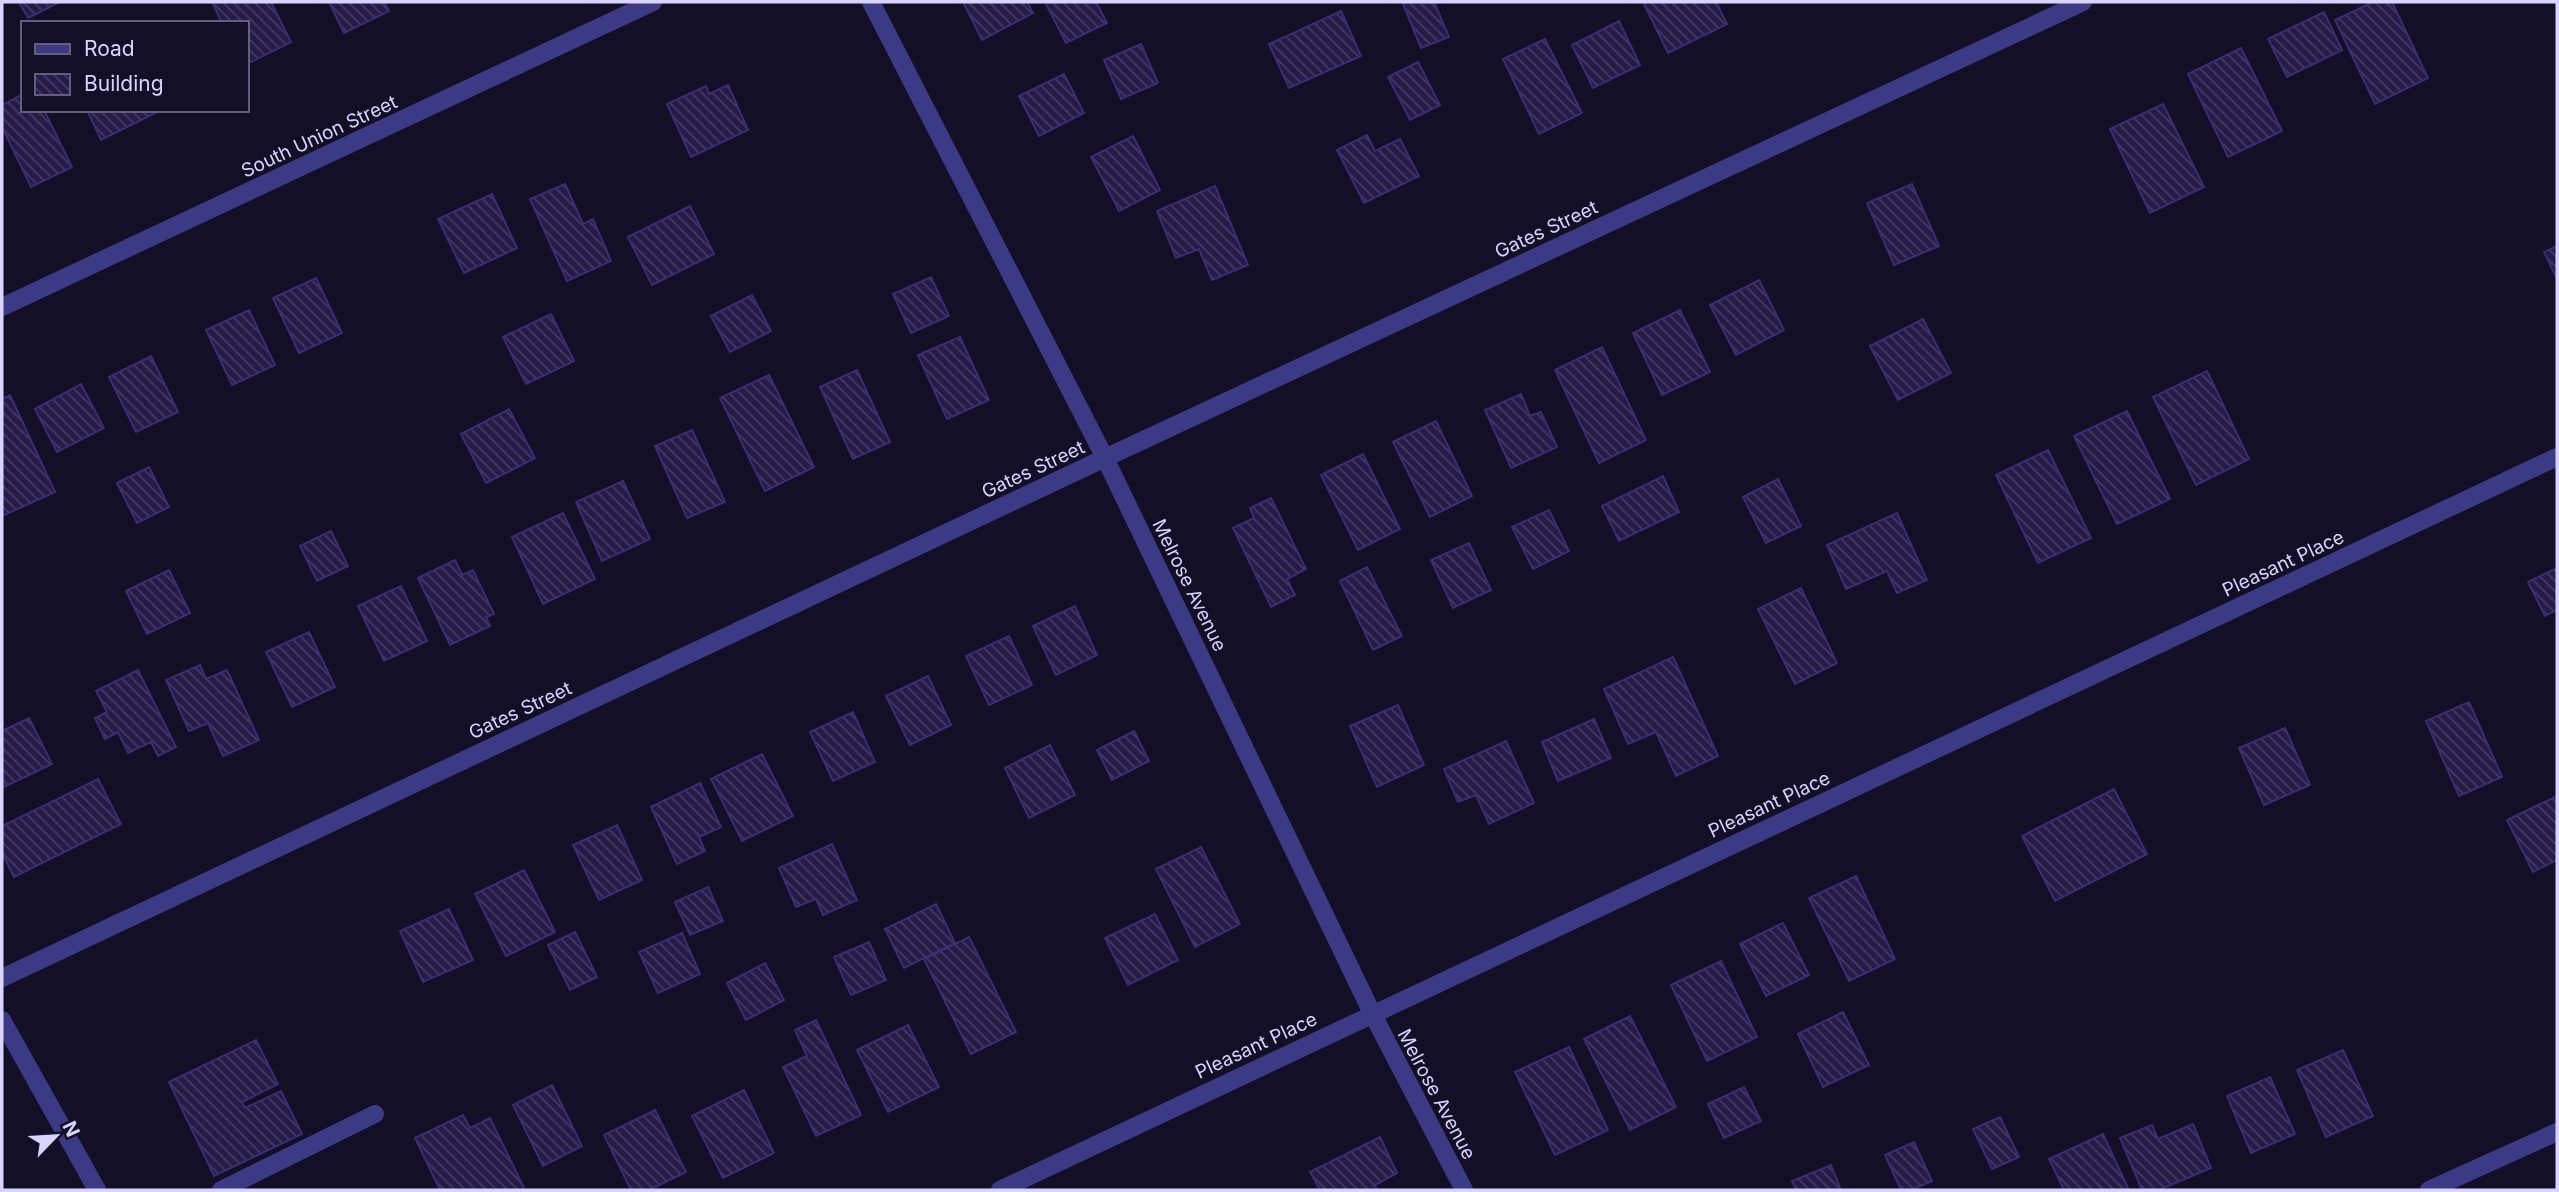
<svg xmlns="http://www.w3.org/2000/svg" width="2559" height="1192" font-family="Inter,sans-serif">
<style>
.building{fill:url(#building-back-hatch);stroke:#3b2d73;stroke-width:2}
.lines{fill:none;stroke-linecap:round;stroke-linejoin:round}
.minor{stroke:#3d3a85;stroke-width:18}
.labels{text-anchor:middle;stroke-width:7;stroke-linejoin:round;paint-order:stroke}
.street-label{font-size:19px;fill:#d9d4ff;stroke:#130f26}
</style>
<defs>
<pattern id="building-back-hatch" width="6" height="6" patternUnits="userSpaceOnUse" patternTransform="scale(1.75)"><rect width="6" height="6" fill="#241b47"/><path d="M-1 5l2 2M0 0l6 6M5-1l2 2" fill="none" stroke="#433b63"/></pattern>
</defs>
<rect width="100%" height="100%" fill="#130f26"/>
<path class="building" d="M19,2H60L28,18Z
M212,2H271L291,42L247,64V23H222Z
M329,2H384L389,11L344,33Z
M963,2H1027L1033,13L982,40Z
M1045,2H1096L1107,23L1066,43Z
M1407,2H1434L1449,37L1421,48L1403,4Z
M1643,2H1716L1727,24L1668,53Z
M2373,2H2392L2428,78L2375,104L2335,20Z
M1341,11L1361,56L1289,88L1269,44Z
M2324,12L2342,50L2287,77L2268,39Z
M1619,21L1640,65L1593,88L1572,45Z
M1545,39L1582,113L1539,134L1503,59Z
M1141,44L1158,83L1121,99L1104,60Z
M2241,48L2282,131L2228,157L2188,74Z
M1418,62L1440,105L1410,120L1388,77Z
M1064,74L1084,113L1039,136L1019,96Z
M728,85L748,130L691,157L667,104L706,86L709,94Z
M23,94V110H44L72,167L31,187L2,127V105Z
M2163,104L2204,187L2150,213L2110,129Z
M87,110H161L101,140Z
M1367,135L1375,151L1400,139L1419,176L1364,203L1337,150Z
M1133,136L1160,190L1119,211L1091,157Z
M565,184L583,224L593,219L611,261L567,281L530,199Z
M1912,184L1939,246L1894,265L1867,203Z
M1215,186L1248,265L1212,280L1199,249L1176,258L1157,211Z
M492,194L517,248L464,273L438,219Z
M690,206L714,254L652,285L628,237Z
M2557,246V279L2544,252Z
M931,277L949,316L911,333L893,294Z
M316,278L342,333L299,353L273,298Z
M1759,280L1784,330L1736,355L1710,305Z
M752,295L771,331L730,352L711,316Z
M249,310L275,365L232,385L206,330Z
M1680,310L1710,372L1662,395L1633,333Z
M551,314L574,361L526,384L503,337Z
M1923,319L1951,373L1898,400L1870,346Z
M960,337L989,400L947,419L918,355Z
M1602,347L1646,440L1599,463L1555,370Z
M151,356L178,412L136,432L109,377Z
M857,370L890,442L853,459L820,387Z
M2207,371L2249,459L2196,485L2153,397Z
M769,375L814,467L765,491L720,398Z
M81,384L104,428L57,452L35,409Z
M1521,394L1530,416L1541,412L1557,447L1511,468L1485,410Z
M10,395L55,492L2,516V399Z
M509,409L535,458L486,483L461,434Z
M2127,411L2170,499L2117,524L2074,436Z
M1436,421L1472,496L1430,517L1393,442Z
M692,430L725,502L687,518L655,446Z
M2048,450L2091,538L2038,563L1996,475Z
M1363,454L1400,529L1358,550L1321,475Z
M149,467L169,507L137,523L117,483Z
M1663,476L1679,512L1619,541L1602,506Z
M1778,479L1801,526L1766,543L1743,497Z
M623,481L650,539L602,561L576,502Z
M1271,498L1306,569L1287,579L1295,595L1271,607L1233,528L1254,518L1250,508Z
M1549,510L1569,551L1533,569L1512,527Z
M563,513L595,579L543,604L512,537Z
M1897,513L1927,580L1897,593L1887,571L1846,589L1827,545Z
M331,531L348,566L317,581L300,546Z
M1469,543L1491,590L1453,608L1431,560Z
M455,560L462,575L473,570L494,614L486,617L490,626L450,645L418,578Z
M1367,567L1402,636L1373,650L1340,581Z
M2557,568V610L2545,616L2528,582Z
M169,570L190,613L147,634L126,591Z
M401,586L427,641L384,661L358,606Z
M1801,588L1837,663L1795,684L1758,609Z
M1075,606L1097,655L1056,675L1033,626Z
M309,632L335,687L292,707L266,652Z
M1009,636L1032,685L989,705L966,656Z
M1673,657L1718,756L1676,776L1656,732L1628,744L1604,689Z
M200,665L206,679L227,670L259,740L223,756L208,723L189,731L166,680Z
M138,670L176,747L158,756L151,742L128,753L118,732L105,739L95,718L107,712L96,691Z
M928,676L951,725L910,745L886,696Z
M2469,702L2502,777L2459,796L2426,721Z
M1398,705L1424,765L1377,787L1350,726Z
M853,712L875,762L833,781L810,732Z
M29,718L52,764L2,788V731Z
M1594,719L1611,758L1558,781L1542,742Z
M2285,728L2310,785L2264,805L2239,748Z
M1134,731L1149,761L1112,780L1097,750Z
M1506,741L1534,803L1489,824L1476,795L1458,802L1444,769Z
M1050,745L1075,795L1029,818L1005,768Z
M762,754L793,816L742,841L711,779Z
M98,779L121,824L14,877L2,853V826Z
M700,783L721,827L699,837L705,851L677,864L651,807Z
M2114,789L2147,854L2055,901L2022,836Z
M2557,796V860L2533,872L2507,820Z
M617,825L642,880L599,900L573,845Z
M832,844L857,900L823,915L816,899L796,907L779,868Z
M1201,847L1240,924L1195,947L1156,869Z
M524,870L555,932L506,956L475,894Z
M1856,876L1895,959L1849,981L1809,898Z
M708,887L723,921L690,935L675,902Z
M936,904L955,943L904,968L885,929Z
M449,909L473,960L423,982L400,931Z
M1155,914L1178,960L1128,985L1105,938Z
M1783,923L1809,975L1766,996L1740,944Z
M575,932L597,977L570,990L548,945Z
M682,933L700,974L658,993L639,952Z
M969,937L1016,1032L971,1054L924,959Z
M869,942L886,980L851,995L834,957Z
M1721,961L1757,1037L1707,1061L1671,985Z
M765,963L784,1000L746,1020L727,983Z
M1843,1012L1869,1065L1823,1087L1798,1034Z
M1630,1016L1676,1107L1630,1130L1584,1039Z
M816,1020L861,1115L816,1136L783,1067L807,1056L795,1030Z
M908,1025L939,1087L888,1112L857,1050Z
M256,1040L278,1084L242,1102L245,1108L281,1091L302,1134L214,1176L169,1082Z
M1569,1047L1608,1130L1555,1155L1515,1072Z
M2343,1050L2373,1116L2326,1137L2297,1070Z
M2270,1077L2295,1134L2251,1153L2227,1096Z
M552,1085L582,1146L543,1166L513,1105Z
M1744,1087L1761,1121L1724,1138L1708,1104Z
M744,1090L774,1153L723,1178L692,1116Z
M655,1110L686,1172L649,1190H631L604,1135Z
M463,1115L470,1128L490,1118L525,1190H440L415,1138Z
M2000,1117L2019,1157L1992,1169L1973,1129Z
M2193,1124L2211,1168L2159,1190H2142L2120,1138L2152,1125L2158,1139Z
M2103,1134L2128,1188L2123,1190H2064L2049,1159Z
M1380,1137L1397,1173L1375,1185L1377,1190H1320L1310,1172Z
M1914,1142L1932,1181L1911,1190H1901L1885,1155Z
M1831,1165L1841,1190H1796L1792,1181Z"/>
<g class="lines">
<path class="minor" d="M871,2L1105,458L1372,1013L1464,1190
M2,307L653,2
M2,978L1105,458L2083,2
M2,1020L97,1190
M221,1190L375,1114
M1000,1190L2557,457
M2429,1190L2557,1132"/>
</g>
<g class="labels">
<g class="street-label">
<text transform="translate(319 136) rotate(-25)" y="7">South Union Street</text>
<text transform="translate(1546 229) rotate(-25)" y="7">Gates Street</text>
<text transform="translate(1033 469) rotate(-25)" y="7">Gates Street</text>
<text transform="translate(2283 563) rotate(-25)" y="7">Pleasant Place</text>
<text transform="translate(1190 585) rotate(64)" y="7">Melrose Avenue</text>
<text transform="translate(520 710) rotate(-25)" y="7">Gates Street</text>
<text transform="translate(1769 804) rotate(-25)" y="7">Pleasant Place</text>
<text transform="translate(1256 1045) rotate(-25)" y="7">Pleasant Place</text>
<text transform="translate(1437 1094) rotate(62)" y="7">Melrose Avenue</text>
</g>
</g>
<rect width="2559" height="1192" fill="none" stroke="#d9d4ff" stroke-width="7"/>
<rect x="21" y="21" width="228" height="91" fill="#130f26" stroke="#625e7d" stroke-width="2"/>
<rect x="35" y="44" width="35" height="10" fill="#3d3a85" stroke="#625e7d" stroke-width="2"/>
<text x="84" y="56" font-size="21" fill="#d9d4ff">Road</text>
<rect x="35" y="74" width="35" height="21" fill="url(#building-back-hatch)" stroke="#625e7d" stroke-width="2"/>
<text x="84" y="91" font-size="21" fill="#d9d4ff">Building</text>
<g transform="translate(56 1136) rotate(65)" stroke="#130f26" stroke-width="5" paint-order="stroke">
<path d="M0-5L12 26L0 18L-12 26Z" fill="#d9d4ff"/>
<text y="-10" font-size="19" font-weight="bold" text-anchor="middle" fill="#d9d4ff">N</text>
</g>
</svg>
